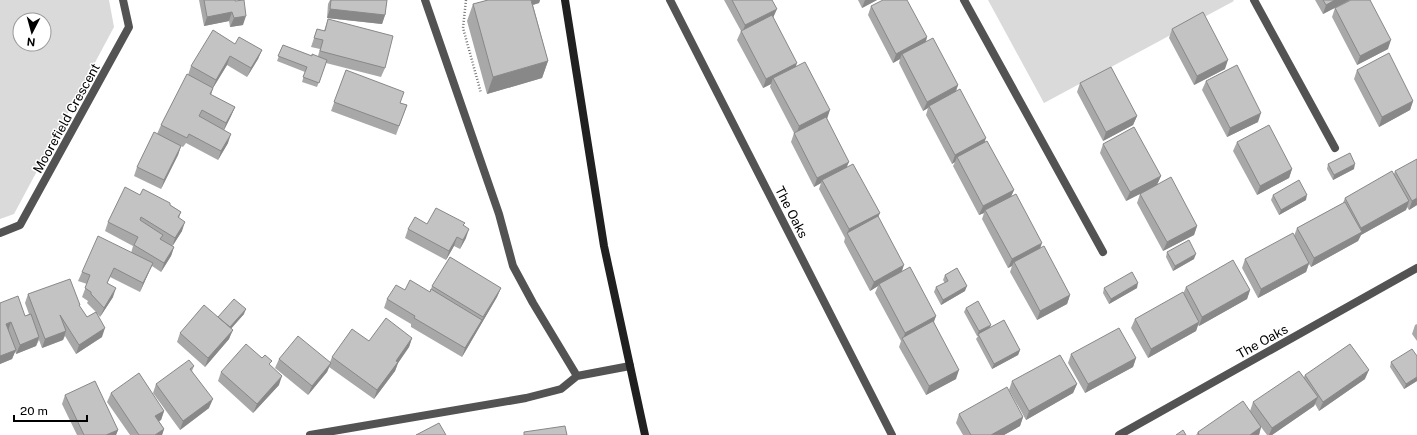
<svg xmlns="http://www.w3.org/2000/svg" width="1417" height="435" font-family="'Public Sans',sans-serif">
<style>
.green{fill:#dadada;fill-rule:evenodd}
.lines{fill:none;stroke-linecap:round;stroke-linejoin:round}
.path{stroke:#757575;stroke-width:2.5;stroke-dasharray:1 2;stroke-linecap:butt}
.street{stroke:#535353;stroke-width:8}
.secondary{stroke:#202020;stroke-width:8}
.wall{fill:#a8a8a8}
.shaded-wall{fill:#888}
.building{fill:#c3c3c3;stroke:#888}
.labels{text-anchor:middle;stroke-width:3;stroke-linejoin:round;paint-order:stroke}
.street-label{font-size:13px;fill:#000;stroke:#fff}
</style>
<rect width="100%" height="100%" fill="#fff"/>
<path class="green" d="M0,0H109L114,27L14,214L0,219ZM20,20H44V44H20Z
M988,0H1233L1234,1L1044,103Z"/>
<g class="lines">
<path class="path" d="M466,0L463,28L481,93"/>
<path class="street" d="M425,0L499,214L513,266L533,303L577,376
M670,0L892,435
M964,0L1103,252
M1254,0L1335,148
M0,233L20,225L129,27L123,0
M310,435L526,398L561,389L577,376L630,366
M1119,435L1417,268"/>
<path class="secondary" d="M565,0L604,246L645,435"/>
</g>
<path class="wall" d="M199,0H235L243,25L230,27L229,21L204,26Z
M330,0H387L385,15L382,24L327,18L328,4Z
M485,0H540L539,3L533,5L548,61L542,78L487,94L467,21L473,4L486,1Z
M724,0H772L773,18L796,66L827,119L847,168L878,217L902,272L936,316L934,322L956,379L926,395L899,347L901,341L875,293L878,286L870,291L844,242L845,238L819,189L821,183L814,187L791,142L794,133L770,87L771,84L763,88L737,40L741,31Z
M858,0H877L862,8Z
M1315,0H1350L1323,14Z
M871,6L927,37L926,42L958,85L956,92L985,142L1014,190L1011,196L1040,248L1070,295L1067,304L1037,320L1010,272L1012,266L1008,268L982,219L984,213L979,215L953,166L955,162L952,164L926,115L928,108L923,111L899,63L900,59L893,63L868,15Z
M1335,8L1388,49L1357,65L1332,17Z
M328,19L385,68L381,77L326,63L317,87L302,82L305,72L277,61L283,45L312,56H318L320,49L311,47L317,29L324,31Z
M1172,29L1225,69L1194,85L1169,38Z
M235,44L262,50L258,59L247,77L227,65L213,88L211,95L235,107L231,116L224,130L228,143L218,160L186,143L183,147L181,146L178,155L161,189L134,176L137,167L157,134L161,125L188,75L191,66Z
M346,70L400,103L407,105L396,135L331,111Z
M1357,70L1413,101L1410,110L1379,127L1354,79Z
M1206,81L1258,122L1227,137L1202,90Z
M1080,83L1137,116L1133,125L1103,141L1077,92Z
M1237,142L1292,169L1289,178L1257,195L1233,151Z
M1103,144L1161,176L1157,184L1197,226L1194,235L1163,251L1137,203L1140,194L1126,201L1100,153Z
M1328,164L1354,169L1333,180L1327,169Z
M1395,171L1417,205L1409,210L1407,207L1406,210L1361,235L1358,241L1311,267L1309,264L1306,272L1258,298L1242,268L1245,259L1294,236L1297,228L1343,203L1345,198L1394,174Z
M140,195L170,205L181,212L179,218L182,231L172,246L174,247L171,256L161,272L152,266L149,272L140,292L110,277L107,284L113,297L100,317L97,313L102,337L76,354L65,336L63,340L42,348L39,340L36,346L16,354L15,351L12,359L0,364V303L25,316L29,314L25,303L28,294L79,306L87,317L96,312L87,303L88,301L82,297L87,284L78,281L82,272L131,253L133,246L105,231L108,222Z
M1273,195L1306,200L1279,215L1271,200Z
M427,224L464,225L466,238L460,249L454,246L446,260L405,238L408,229Z
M1167,252L1194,259L1173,271L1166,257Z
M945,275L965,291L941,305L934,292L936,287L945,283L943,280Z
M432,286L501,288L497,297L462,357L411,327V324L384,308L387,299L405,290L430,292Z
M1186,287L1250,290L1247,299L1199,326L1198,325L1196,331L1148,358L1131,328L1135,319L1183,294Z
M1104,288H1137L1109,304L1103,293Z
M966,308L990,328L1020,350L1018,355L992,369L976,339L978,336H977L964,312Z
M244,314L231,329L229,339L205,367L177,342L180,333L218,317Z
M1417,324V341L1412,334L1415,325Z
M412,338L409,347L398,363L395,371L374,399L329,367L327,372L308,395L275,368L279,359L330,362L332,357L369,341Z
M1071,354L1136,358L1133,367L1085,393L1068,363Z
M1417,356V381L1404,389L1390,367L1391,362Z
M270,365L279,385L253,413L218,381L221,372Z
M194,366L192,371L209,408L180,430L153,393L156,384Z
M1305,375L1365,379L1319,411L1315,404L1314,406L1272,435H1267L1261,427L1259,435H1196L1198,432L1250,411L1253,402L1304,377Z
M1012,381L1077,384L1073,393L1026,420L1009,390Z
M111,393L164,411L161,420L159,421L164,429L162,435H130L107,402Z
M65,395L118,430L116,435H77L62,404Z
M959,414L1023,417L1020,426L1004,435H963L956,423Z"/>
<path class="shaded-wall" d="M525,0H540L539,3L522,8Z
M865,0H877L862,8Z
M1335,0H1350L1323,14L1326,5Z
M330,9L385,15L382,24L327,18Z
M777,9L773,18L742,34L745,25Z
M232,12L229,21L204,26L207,17Z
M246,16L243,25L230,27L234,18Z
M927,37L924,46L902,54L900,59L893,63L896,54Z
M1391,40L1388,49L1357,65L1360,56Z
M262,50L258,59L247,77L251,68Z
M230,56L227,65L213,88L210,97V94L212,89L216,80Z
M1228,60L1225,69L1194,85L1197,76Z
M548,61L542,78L487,94L493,77Z
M797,63L794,72L773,78L771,84L763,88L766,79Z
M958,85L954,95L929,106L928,108L923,111L927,102Z
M1413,101L1410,110L1379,127L1382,117Z
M235,107L231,116L223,132L226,123Z
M830,110L827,119L796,135L799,126Z
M1261,113L1258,122L1227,137L1230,128Z
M1137,116L1133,125L1103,141L1106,132Z
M231,134L228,143L218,160L221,151Z
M986,138L983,147L957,157L955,162L952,164L955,155Z
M181,146L178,155L161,189L164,180Z
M849,162L845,171L822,180L821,183L814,187L817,178Z
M1355,164L1354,169L1333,180L1334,175Z
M1292,169L1289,178L1257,195L1260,186Z
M1161,176L1157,185L1126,201L1130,192Z
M1014,190L1010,199L985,210L984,213L979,215L983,206Z
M1307,195L1306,200L1279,215L1281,210Z
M1417,198V205L1409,210L1412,201Z
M1409,201L1406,210L1361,235L1358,241L1311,267L1314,258L1359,233L1361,228Z
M880,213L876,222L847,233L849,229Z
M185,222L182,231L172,247L175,238Z
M1197,226L1194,235L1163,251L1167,242Z
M469,229L466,238L460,249L463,240Z
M457,237L454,246L446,260L449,251Z
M1042,243L1039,252L1014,262L1012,266L1008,268L1012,259Z
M174,247L171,256L161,272L164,263Z
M1196,254L1194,259L1173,271L1175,266Z
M153,263L149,272L140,292L143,283Z
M1309,263L1306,272L1258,298L1261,289Z
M904,265L901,274L879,284L878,286L870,291L874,282Z
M1138,283L1137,288L1109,304L1111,299Z
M967,286L965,291L941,305L943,300Z
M116,288L113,297L100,317L104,308Z
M501,288L497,297L462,357L465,348Z
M1250,290L1247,299L1199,326L1202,317Z
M1070,295L1067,304L1037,320L1040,311Z
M246,309L244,314L225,335L227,330Z
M936,316L932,325L903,339L905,333Z
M11,322L8,331L6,324Z
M1199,322L1196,331L1148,358L1151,349Z
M991,325L989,330L978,334L977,336L979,331Z
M105,328L102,337L76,354L79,345Z
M233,330L229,339L205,367L208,358Z
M66,331L63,340L42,348L45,339Z
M39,337L36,346L16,354L20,345Z
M412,338L409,347L398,363L395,371L374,399L377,390L396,361Z
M16,350L12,359L0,364V356Z
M1020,350L1018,355L992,369L994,364Z
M1136,358L1133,367L1085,393L1088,384Z
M331,363L327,372L308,395L312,386Z
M959,370L956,379L926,395L929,386Z
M1369,370L1365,379L1319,411L1323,402Z
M282,376L279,385L253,413L257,404Z
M1417,377V381L1404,389L1406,384Z
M1077,384L1073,393L1026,420L1029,411Z
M1318,397L1314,406L1272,435H1269L1272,428Z
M213,399L209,408L180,430L183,421Z
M164,411L161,420L152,425L155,416Z
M1023,417L1020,426L1004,435H991Z
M1261,427L1259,435H1250Z
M164,429L162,435H155Z
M118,430L116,435H106Z"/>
<path class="building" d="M204,0H235V1L244,0L246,16L234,18L232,12L207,17Z
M331,0H387L385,15L330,9Z
M488,0H531L548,61L493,77L473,4Z
M732,0H772L777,9L745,25Z
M883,0H907L927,37L896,54L871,6Z
M1323,0H1335L1326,5Z
M1351,0H1370L1391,40L1360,56L1335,8Z
M1203,12L1228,60L1197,76L1172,29Z
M772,15L797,63L766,79L741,31Z
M328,19L393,36L385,68L320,51L323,40L314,38L317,29L325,31Z
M213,30L235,44L239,37L262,50L251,68L230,56L216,80L191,66Z
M933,38L958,85L927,102L902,54Z
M283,45L312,56V54L327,60L319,83L303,77L307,67L278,56Z
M1389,53L1413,101L1382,117L1357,70Z
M805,62L830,110L799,126L773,78Z
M1237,65L1261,113L1230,128L1206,81Z
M1111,67L1137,116L1106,132L1080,83Z
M346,70L404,92L400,103L407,105L399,126L334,102Z
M187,74L213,88L210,94L235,107L226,123L202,110L199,116L231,134L221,151L189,134L187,138L161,125Z
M960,89L986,138L955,155L929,106Z
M826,117L849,162L817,178L794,133Z
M1269,125L1292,169L1260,186L1237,142Z
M1134,127L1161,176L1130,192L1103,144Z
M154,132L181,146L164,180L137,167Z
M987,141L1014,190L983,206L957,157Z
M1350,153L1355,164L1334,175L1328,164Z
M1417,159V198L1412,201L1395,171Z
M853,164L880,213L849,229L822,180Z
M1392,171L1409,201L1361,228L1345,198Z
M1171,177L1197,226L1167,242L1140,194Z
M1299,180L1307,195L1281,210L1273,195Z
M125,187L140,195L143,189L170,203V205L181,212L178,217L185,222L175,238L141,217L140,220L163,235L160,239L174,247L164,263L134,245L138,237L108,222Z
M1016,194L1042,243L1012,259L985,210Z
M1345,202L1362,232L1314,258L1297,228Z
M436,208L465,223L463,225L469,229L463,240L457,237L449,251L408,229L415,217L427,224Z
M878,216L904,265L874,282L847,233Z
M1293,233L1309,263L1261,289L1245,259Z
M98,236L153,263L143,283L114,268L107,283L116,288L104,308L91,294V292L85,288L90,275L82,272Z
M1189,240L1196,254L1175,266L1167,252Z
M1044,246L1070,295L1040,311L1014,262Z
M450,257L501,288L483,317L432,286Z
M1233,260L1250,290L1202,317L1186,287Z
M910,267L936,316L905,333L879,284Z
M957,268L967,286L943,300L936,287L948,281L945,275Z
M1132,272L1138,283L1111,299L1104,288Z
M70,279L80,305H79L87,317L96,312L105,328L79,345L60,315L66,331L45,339L28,294Z
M410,280L430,292L431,289L482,320L465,348L414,318L415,316L387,299L396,285L405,290Z
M1183,292L1199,322L1151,349L1135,319Z
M18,296L25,316L31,314L39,337L20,345L11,322L6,324L16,350L0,356V303Z
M234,299L246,309L230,327L218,317Z
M978,301L991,325L979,331L966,308Z
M204,305L233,330L208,358L180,333Z
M386,318L412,338L396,361L398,362L377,390L332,357L352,329L369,341Z
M1004,320L1020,350L994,364L978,334Z
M933,321L959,370L929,386L902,338Z
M1119,328L1136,358L1088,384L1071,354Z
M298,336L331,363L312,386L279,359Z
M246,344L262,358L265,355L272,361L269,364L282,376L257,404L221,372Z
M1350,344L1369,370L1323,402L1305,375Z
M1412,349L1417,356V377L1406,384L1391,362Z
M1060,355L1077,384L1029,411L1012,381Z
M189,360L194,366L190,369L213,399L183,421L156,384Z
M1299,371L1318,397L1272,428L1253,402Z
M139,373L164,411L155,416L164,429L155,435H139L111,393Z
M95,381L118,430L106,435H84L65,395Z
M1007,387L1023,417L991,435H971L959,414Z
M1243,401L1261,427L1250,435H1199L1198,432Z
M439,423L446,435H416Z
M565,426L567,435H524V432Z
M1183,430L1186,435H1176Z"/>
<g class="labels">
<g class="street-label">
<text transform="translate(66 118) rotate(-61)" y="5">Moorefield Crescent</text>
<text transform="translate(792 212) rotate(63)" y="5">The Oaks</text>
<text transform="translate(1262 341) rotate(-29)" y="5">The Oaks</text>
</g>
</g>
<g transform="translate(32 32) rotate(186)"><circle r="19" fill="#ffffff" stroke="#999999"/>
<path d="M0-3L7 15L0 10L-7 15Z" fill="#000000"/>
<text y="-6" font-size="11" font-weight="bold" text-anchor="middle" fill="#000000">N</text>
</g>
<path d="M14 415v6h73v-6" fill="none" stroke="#000000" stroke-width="2"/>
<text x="20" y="415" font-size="12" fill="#000000" stroke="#ffffff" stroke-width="3" paint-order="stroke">20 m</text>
</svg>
